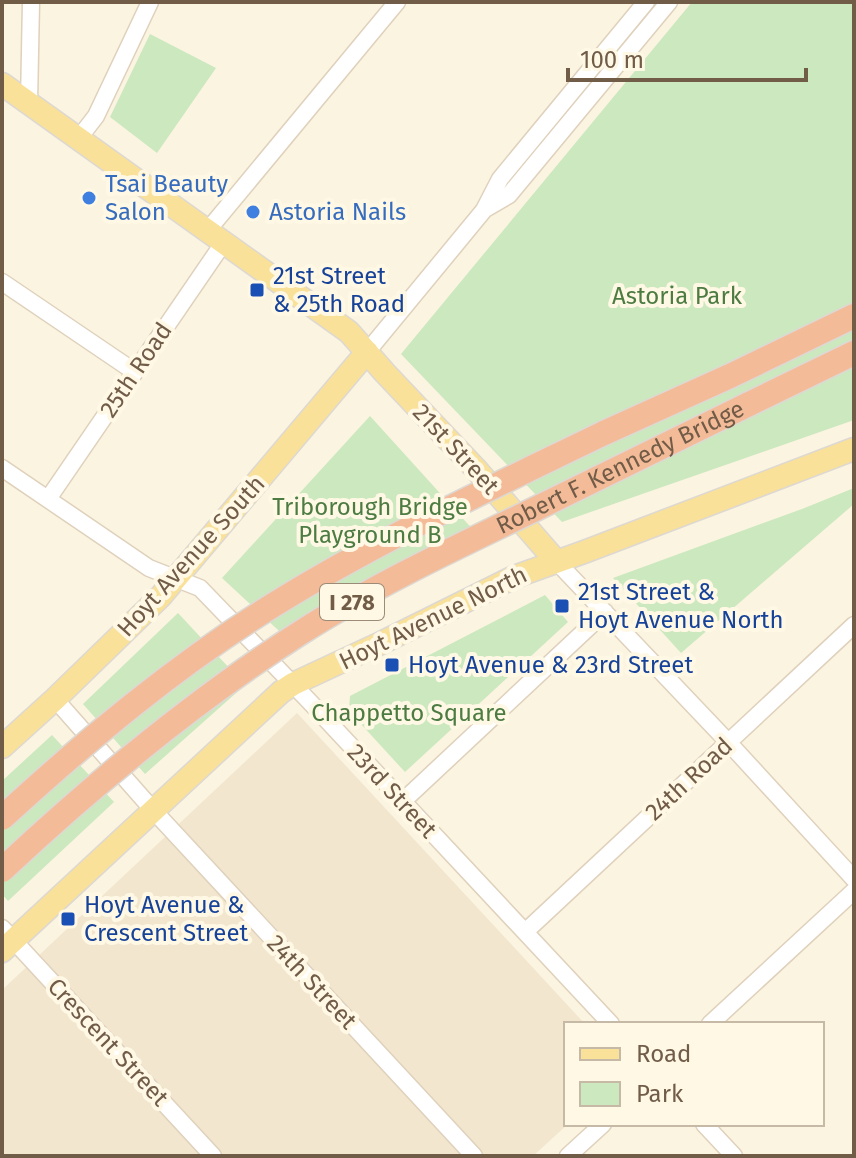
<svg xmlns="http://www.w3.org/2000/svg" width="856" height="1158" font-family="'Fira Sans',sans-serif">
<style>
.residential{fill:#f2e6ce}
.green{fill:#cbe8bf}
.lines{fill:none;stroke-linecap:round;stroke-linejoin:round}
.minor-casing{stroke:#dfd1bc;stroke-width:19}
.major-casing{stroke:#ddd8d3;stroke-width:25}
.highway-casing{stroke:#ddd8d3;stroke-width:27}
.minor{stroke:#fff;stroke-width:16}
.major{stroke:#f9e199;stroke-width:22}
.highway{stroke:#f4bb98;stroke-width:24}
.highway-bridge-casing{stroke:#ddd8d3;stroke-width:27;stroke-linecap:butt}
.highway-bridge{stroke:#f4bb98;stroke-width:24}
.shop-dot{fill:#3f7fe0;stroke:#fff8e5;stroke-width:3}
.transit-dot{fill:#1a4fb4;stroke:#fff8e5;stroke-width:3}
.labels{text-anchor:middle;stroke-width:8;stroke-linejoin:round;paint-order:stroke}
.shield{fill:#fff8e5;stroke:#9c8b77;stroke-width:2}
.shield-label{font-size:22px;font-weight:bold;fill:#715c48}
.shop-label{font-size:24px;fill:#366cbe;stroke:#fff8e5;text-anchor:start}
.transit-label{font-size:24px;fill:#164399;stroke:#fff8e5;text-anchor:start}
.park-label{font-size:24px;fill:#4d7c43;stroke:#fff8e5}
.street-label{font-size:24px;fill:#715c48;stroke:#fff8e5}
</style>
<rect width="100%" height="100%" fill="#fbf4e0"/>
<path class="residential" d="M297,713L585,1024H566V1124H568L533,1156H2V990Z"/>
<path class="green" d="M692,2H854V420L562,522L401,354Z
M150,34L216,68L157,153L110,117Z
M370,416L486,544L290,641L222,578Z
M854,488V504L681,653L613,578L802,509Z
M545,595L568,622L405,772L349,711L350,696Z
M178,613L245,685L145,774L83,704Z
M52,735L114,802L8,901L2,894V781Z"/>
<g class="lines">
<g class="minor-casing">
<path id="minor" d="M29,103L31,2
M79,138L96,116L150,2
M485,209L509,195L669,2
M208,230L397,2
M2,282L135,372
M367,352L484,210L500,179L646,2
M2,468L149,568L200,588L308,700L611,1024
M48,499L224,242
M556,561L728,742L854,879
M55,699L153,810L474,1156
M402,802L605,612
M2,928L213,1156
M525,932L854,625
M710,1024L854,891
M704,1124L734,1156
M568,1156L603,1124"/>
</g>
<g class="major-casing">
<path id="major" d="M2,84L349,332L385,373L475,468L556,561
M2,747L55,699L161,596L367,352
M2,951L281,692L293,684L381,643L514,577L584,552L854,449"/>
</g>
<g class="highway-casing">
<path id="highway" d="M747,405L854,353
M604,433L730,376L854,316"/>
</g>
<use href="#minor" class="minor"/>
<use href="#major" class="major"/>
<use href="#highway" class="highway"/>
<g class="highway-bridge-casing">
<g id="highway-bridge">
<path d="M2,818C87,740 176,665 275,604C380,539 493,487 604,433"/>
<path id="s1" d="M2,870C95,783 192,702 300,633C369,589 444,553 519,517C595,479 671,442 747,405"/>
</g>
</g>
<use href="#highway-bridge" class="highway-bridge"/>
</g>
<g class="shop-dot">
<circle cx="89" cy="198" r="8"/>
<circle cx="253" cy="212" r="8"/>
</g>
<g class="transit-dot">
<rect x="249" y="282" width="16" height="16" rx="4"/>
<rect x="554" y="598" width="16" height="16" rx="4"/>
<rect x="384" y="657" width="16" height="16" rx="4"/>
<rect x="60" y="911" width="16" height="16" rx="4"/>
</g>
<g class="labels">
<rect class="shield" x="320" y="584" width="64" height="36" rx="6"/>
<g class="shield-label">
<text x="352" y="610">I 278</text>
</g>
<g class="shop-label">
<text x="105" y="192">Tsai Beauty<tspan x="105" dy="28">Salon</tspan></text>
<text x="269" y="220">Astoria Nails</text>
</g>
<g class="transit-label">
<text x="273" y="284">21st Street<tspan x="273" dy="28">&amp; 25th Road</tspan></text>
<text x="578" y="600">21st Street &amp;<tspan x="578" dy="28">Hoyt Avenue North</tspan></text>
<text x="408" y="673">Hoyt Avenue &amp; 23rd Street</text>
<text x="84" y="913">Hoyt Avenue &amp;<tspan x="84" dy="28">Crescent Street</tspan></text>
</g>
<g class="park-label">
<text x="677" y="304">Astoria Park</text>
<text x="370" y="515">Triborough Bridge<tspan x="370" dy="28">Playground B</tspan></text>
<text x="409" y="721">Chappetto Square</text>
</g>
<g class="street-label">
<text transform="translate(136 370) rotate(-56)" y="8">25th Road</text>
<text transform="translate(456 449) rotate(47)" y="8">21st Street</text>
<text dy="8" stroke="none"><textPath href="#s1" startOffset="742">Robert F. Kennedy Bridge</textPath></text>
<text transform="translate(191 556) rotate(-48)" y="8">Hoyt Avenue South</text>
<text transform="translate(433 618) rotate(-26)" y="8">Hoyt Avenue North</text>
<text transform="translate(689 779) rotate(-43)" y="8">24th Road</text>
<text transform="translate(392 791) rotate(47)" y="8">23rd Street</text>
<text transform="translate(312 982) rotate(47)" y="8">24th Street</text>
<text transform="translate(108 1042) rotate(47)" y="8">Crescent Street</text>
</g>
</g>
<rect width="856" height="1158" fill="none" stroke="#715c48" stroke-width="8"/>
<rect x="564" y="1022" width="260" height="104" fill="#fff8e5" stroke="#c6baa6" stroke-width="2"/>
<rect x="580" y="1048" width="40" height="12" fill="#f9e199" stroke="#c6baa6" stroke-width="2"/>
<text x="636" y="1062" font-size="24" fill="#715c48">Road</text>
<rect x="580" y="1082" width="40" height="24" fill="#cbe8bf" stroke="#c6baa6" stroke-width="2"/>
<text x="636" y="1102" font-size="24" fill="#715c48">Park</text>
<path d="M568 68v12h238v-12" fill="none" stroke="#715c48" stroke-width="4"/>
<text x="580" y="68" font-size="24" fill="#715c48" stroke="#fff8e5" stroke-width="6" paint-order="stroke">100 m</text>
</svg>
